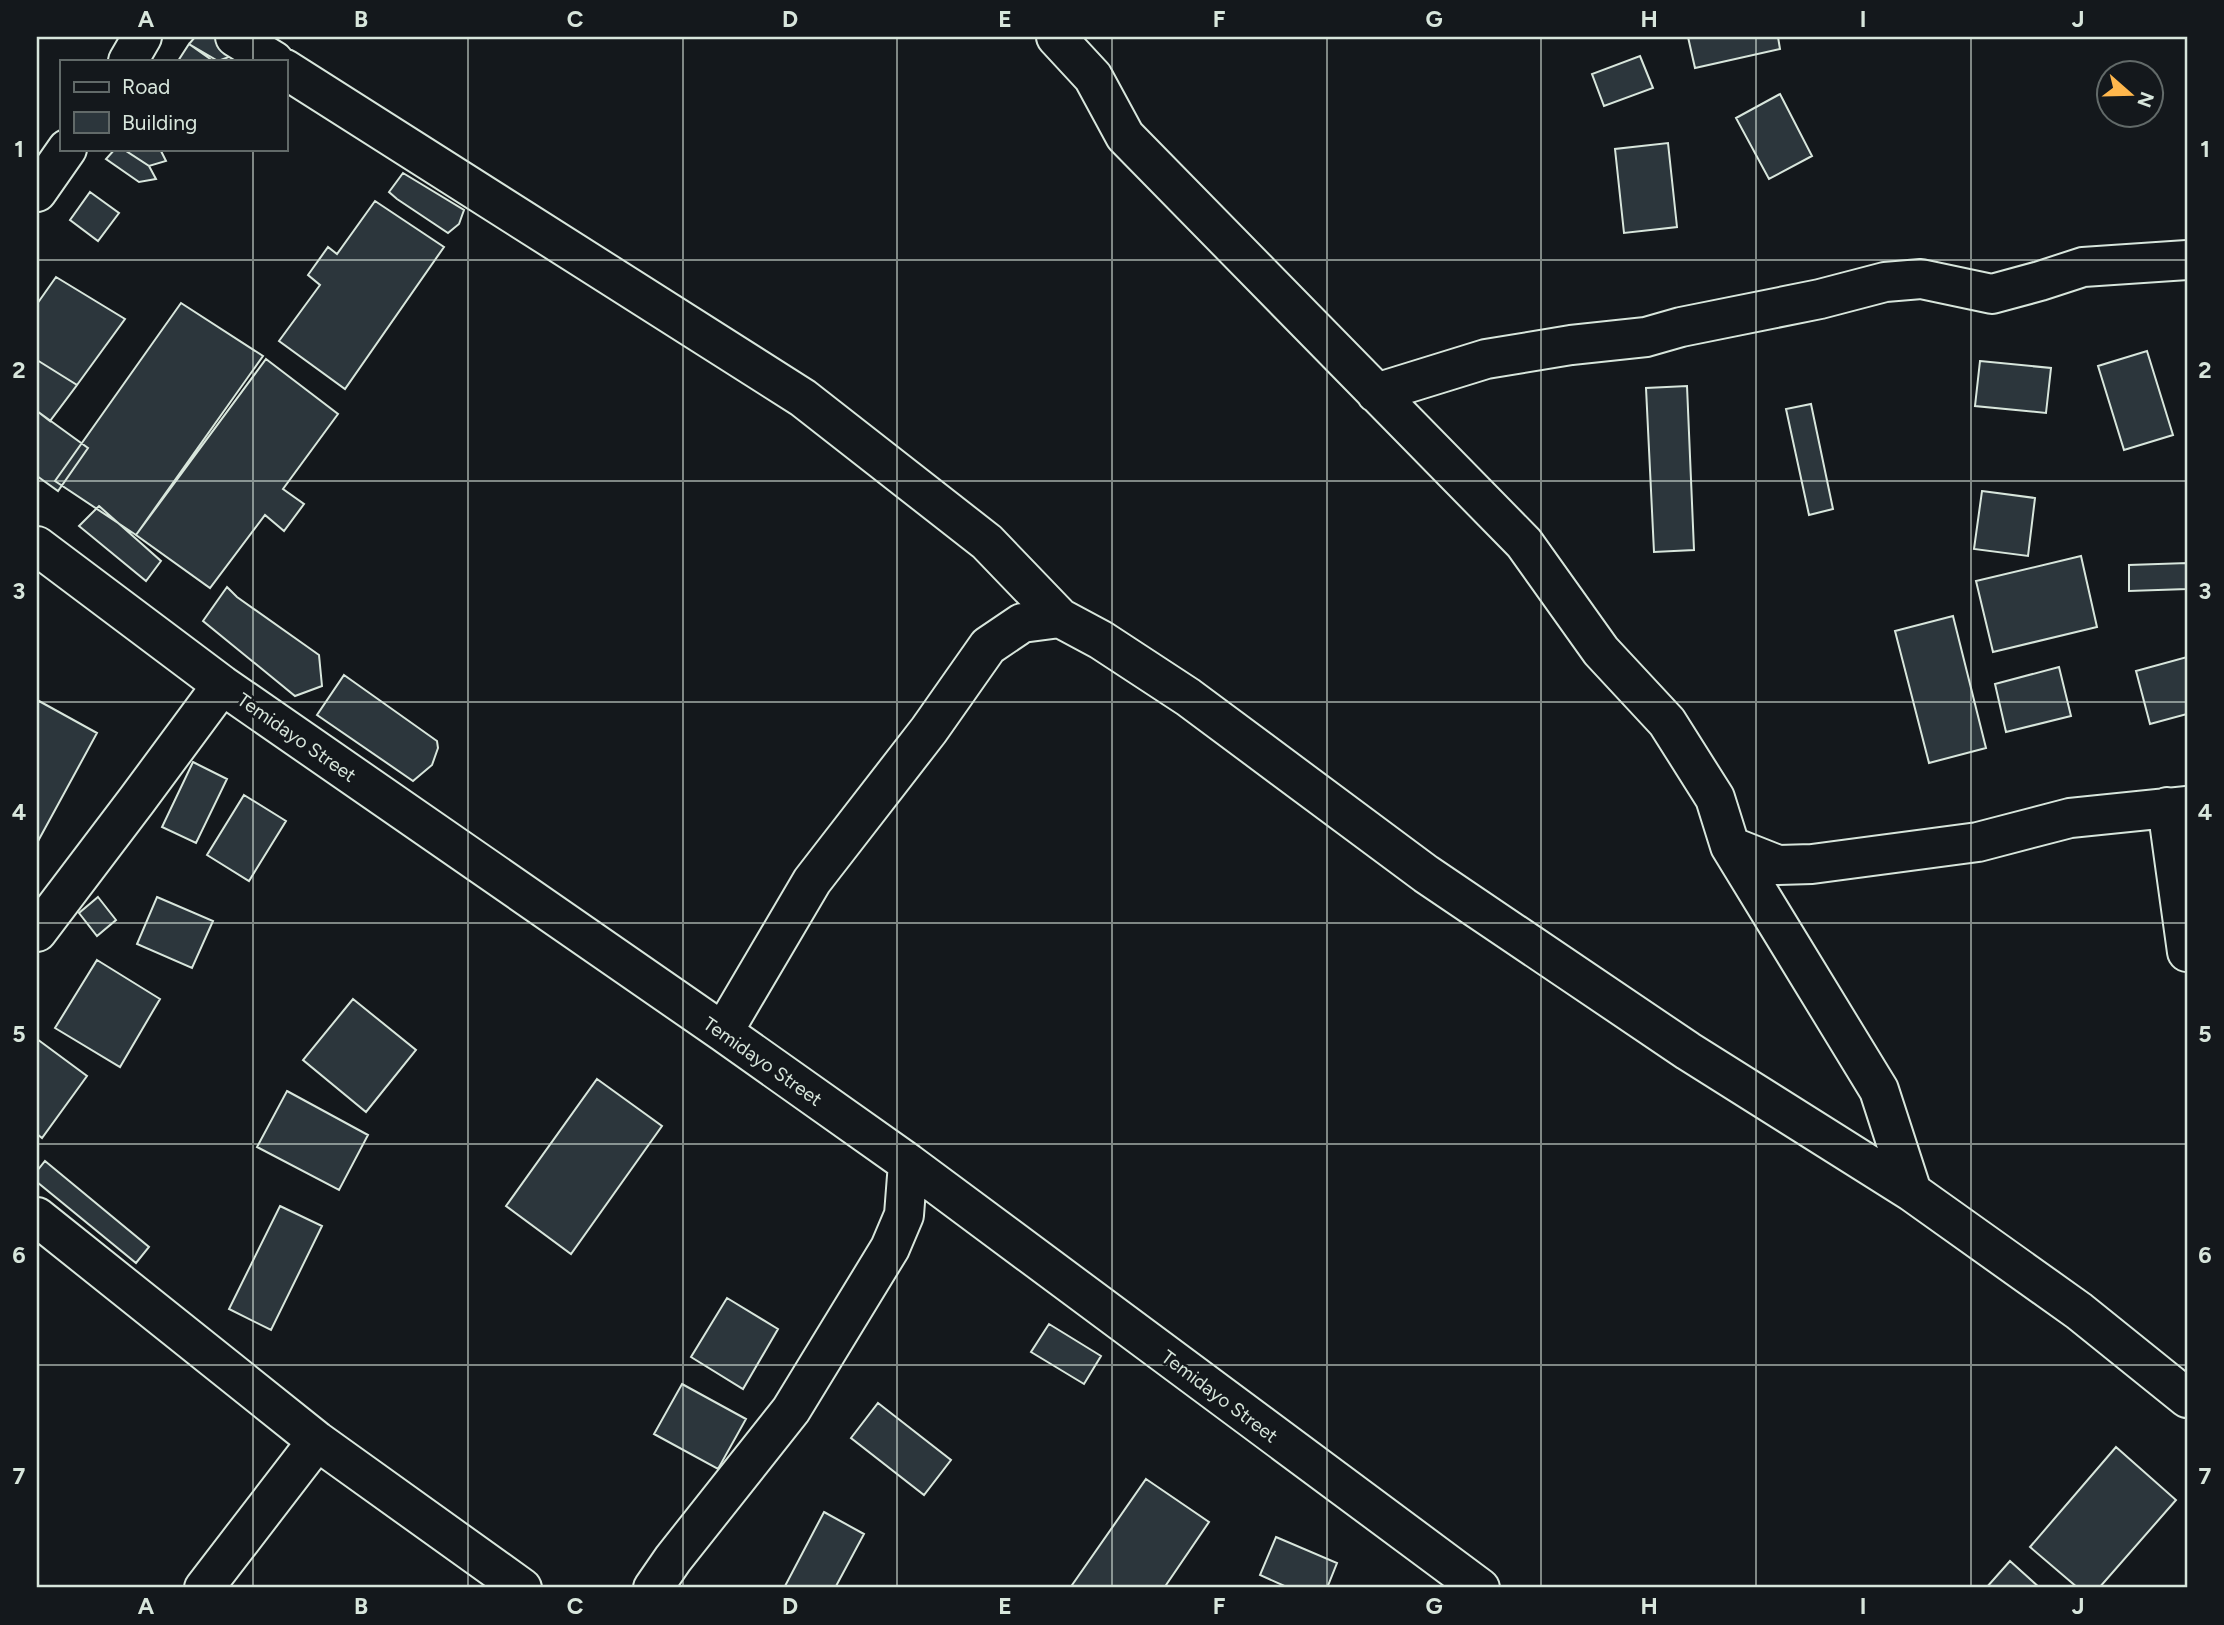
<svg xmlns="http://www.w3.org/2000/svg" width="2224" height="1625" font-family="Figtree,sans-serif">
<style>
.building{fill:#2c363c;stroke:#d8e6dc;stroke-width:2}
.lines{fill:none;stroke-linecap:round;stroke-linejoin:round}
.minor-casing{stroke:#d8e6dc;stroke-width:42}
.minor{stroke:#14181c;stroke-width:38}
.grid{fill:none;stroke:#d8e6dc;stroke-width:2;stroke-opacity:0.55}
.labels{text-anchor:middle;stroke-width:5;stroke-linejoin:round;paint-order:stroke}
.street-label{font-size:19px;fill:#d8e6dc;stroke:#14181c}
.neatline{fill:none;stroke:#d8e6dc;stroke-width:2.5}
.grid-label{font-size:23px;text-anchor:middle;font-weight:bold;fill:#d8e6dc}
</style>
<rect width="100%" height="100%" fill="#14181c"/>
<path class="building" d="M195,37H219L233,45L229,57L218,61L189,44Z
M1688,37H1778L1780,49L1695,68Z
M189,44L213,61H178Z
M1640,56L1653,88L1604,106L1592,74Z
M1780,94L1812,156L1769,179L1736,118Z
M1668,143L1677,227L1624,233L1615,149Z
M115,149H123L149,166L156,179L139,182L106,159Z
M123,149H160L166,161L149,166Z
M403,173L464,210L459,224L448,233L397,199L389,192Z
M90,192L119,213L98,241L70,220Z
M375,201L444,247L345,389L279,341L320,285L308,275L328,247L337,254Z
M56,277L125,319L77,385L37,360V304Z
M181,303L263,356L136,535L55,481Z
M2147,351L2173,435L2124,450L2098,366Z
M266,359L338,414L283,489L304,504L284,531L265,515L210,588L136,535Z
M37,360L77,385L50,421L37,411Z
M1980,361L2051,368L2046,413L1975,406Z
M1687,386L1694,550L1654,552L1646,388Z
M1811,404L1833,509L1809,515L1786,409Z
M37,411L88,448L58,491L37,476Z
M1982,491L2035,498L2028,556L1974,549Z
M99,506L161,561L146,581L79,526Z
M2081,556L2097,627L1993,652L1976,581Z
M2187,563V589L2129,591V565Z
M227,587L237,597L319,655L322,686L295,696L203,621Z
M1953,616L1986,748L1929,763L1895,631Z
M2187,657V714L2150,724L2136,671Z
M2059,667L2071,716L2006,732L1995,684Z
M344,675L437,741L438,748L432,765L413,781L317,715Z
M39,701L97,733L37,843V705Z
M193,762L227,779L196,843L162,827Z
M244,795L286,821L249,881L207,855Z
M98,897L116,920L97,936L79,913Z
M157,897L213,921L192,968L137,944Z
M97,960L160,999L120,1067L55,1028Z
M353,999L416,1050L366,1112L303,1060Z
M37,1039L87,1076L42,1138L37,1134Z
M597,1079L662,1126L571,1254L506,1206Z
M287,1091L368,1135L339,1190L257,1147Z
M45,1161L149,1247L136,1263L37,1182V1171Z
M280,1206L322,1226L271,1330L229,1309Z
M727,1298L778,1329L743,1389L691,1357Z
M1049,1324L1101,1356L1084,1384L1031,1352Z
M682,1384L746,1419L718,1469L654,1434Z
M878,1403L951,1460L924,1495L851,1438Z
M2116,1447L2176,1500L2099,1588H2078L2030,1547Z
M1146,1479L1209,1522L1164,1588H1070Z
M824,1512L864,1534L835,1588H784Z
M1276,1537L1337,1563L1327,1588H1289L1260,1575Z
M2010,1561L2040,1588H1986Z"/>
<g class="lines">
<g class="minor-casing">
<path id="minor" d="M235,37L274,61
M1056,37L1093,77L1125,136L1524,543L1601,651L1667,722L1715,798L1730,846L1879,1090L1912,1192
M128,61L142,37
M285,69L803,398L987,542L1060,618L1101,640L1188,697L1426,874L1688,1051L1912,1192L2079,1311L2187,1398
M37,192L67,149
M1376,393L1486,359L1571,345L1646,337L1681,327L1820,299L1885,282L1921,279L1992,294L2040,281L2083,267L2187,260
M37,546L222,685L723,1032L908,1163L1480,1588
M2167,807L2187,952
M1730,846L1778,865L1812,864L1978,842L2070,818L2187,806
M37,932L137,800L222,685
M723,1032L812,881L929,730L988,646L1022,623L1060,618
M37,1217L317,1441L522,1588
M204,1588L317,1441
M653,1588L673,1559L791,1410L890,1248L904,1215L908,1163"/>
</g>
<use href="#minor" class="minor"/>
</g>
<path class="grid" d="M253,37V61M468,37V1588M683,37V1588M897,37V1588M1112,37V1588M1327,37V1588M1541,37V1588M1756,37V1588M1971,37V1588M253,149V1588M37,260H2187M37,481H2187M37,702H2187M37,923H2187M37,1144H2187M37,1365H2187"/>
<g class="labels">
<g class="street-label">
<text transform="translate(297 737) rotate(35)" y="7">Temidayo Street</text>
<text transform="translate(763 1061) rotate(35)" y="7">Temidayo Street</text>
<text transform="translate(1220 1396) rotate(37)" y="7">Temidayo Street</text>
</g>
</g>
<rect width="2224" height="1625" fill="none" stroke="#14181c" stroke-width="77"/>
<rect x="60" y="60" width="228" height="91" fill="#14181c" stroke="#626a69" stroke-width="2"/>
<rect x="74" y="82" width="35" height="10" fill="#14181c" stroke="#626a69" stroke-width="2"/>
<text x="122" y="94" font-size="21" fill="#d8e6dc">Road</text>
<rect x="74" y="112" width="35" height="21" fill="#2c363c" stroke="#626a69" stroke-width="2"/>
<text x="122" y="130" font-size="21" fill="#d8e6dc">Building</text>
<g transform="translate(2130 94) rotate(110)"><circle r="33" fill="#14181c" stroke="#626a69" stroke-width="2"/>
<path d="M0-5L12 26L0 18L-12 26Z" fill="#ffb74d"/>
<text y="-10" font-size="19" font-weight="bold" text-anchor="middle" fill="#d8e6dc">N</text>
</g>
<rect x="38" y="38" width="2148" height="1548" class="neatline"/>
<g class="grid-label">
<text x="146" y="27">A</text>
<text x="361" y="27">B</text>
<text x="575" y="27">C</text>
<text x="790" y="27">D</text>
<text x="1005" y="27">E</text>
<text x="1219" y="27">F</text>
<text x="1434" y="27">G</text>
<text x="1649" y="27">H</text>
<text x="1863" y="27">I</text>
<text x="2078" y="27">J</text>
<text x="19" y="157">1</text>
<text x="2205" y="157">1</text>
<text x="19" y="378">2</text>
<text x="2205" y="378">2</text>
<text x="19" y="599">3</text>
<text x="2205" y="599">3</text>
<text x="19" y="820">4</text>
<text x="2205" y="820">4</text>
<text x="19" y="1042">5</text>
<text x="2205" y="1042">5</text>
<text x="19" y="1263">6</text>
<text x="2205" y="1263">6</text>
<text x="19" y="1484">7</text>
<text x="2205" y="1484">7</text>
<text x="146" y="1614">A</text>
<text x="361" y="1614">B</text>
<text x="575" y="1614">C</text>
<text x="790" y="1614">D</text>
<text x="1005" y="1614">E</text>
<text x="1219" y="1614">F</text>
<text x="1434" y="1614">G</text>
<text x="1649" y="1614">H</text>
<text x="1863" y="1614">I</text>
<text x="2078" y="1614">J</text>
</g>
</svg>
